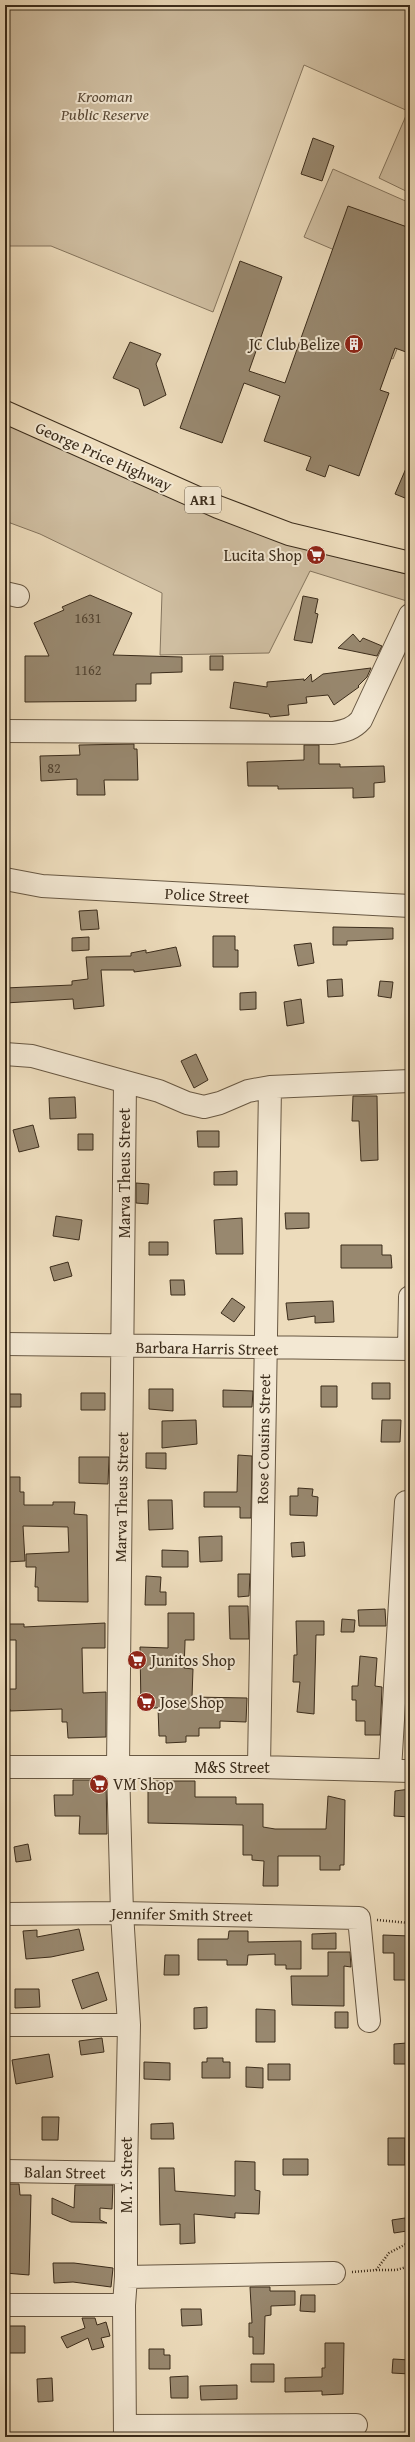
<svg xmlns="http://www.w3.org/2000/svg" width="415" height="2442" font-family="'Gentium Book Plus',serif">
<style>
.green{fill:#cfbea1;stroke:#85755e}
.building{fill:#98886f;stroke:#3b2c1b}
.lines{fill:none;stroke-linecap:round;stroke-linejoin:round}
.minor-casing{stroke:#685843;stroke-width:24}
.major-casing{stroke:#3b2c1b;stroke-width:24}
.path{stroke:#3b2c1b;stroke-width:2.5;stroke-dasharray:1 2;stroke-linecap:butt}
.minor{stroke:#f3e8d3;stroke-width:22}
.major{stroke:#eddcbc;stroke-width:22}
.labels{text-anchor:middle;stroke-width:4;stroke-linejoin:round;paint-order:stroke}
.number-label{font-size:14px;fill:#524330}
.shield{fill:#f3e8d3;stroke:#726452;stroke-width:1}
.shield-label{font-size:15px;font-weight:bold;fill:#3b2c1b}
.park-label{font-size:16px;font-style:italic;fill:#594936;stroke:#f3e8d3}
.poi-label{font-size:16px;fill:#3b2c1b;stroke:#f3e8d3;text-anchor:start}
.street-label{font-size:16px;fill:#3b2c1b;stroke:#f3e8d3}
</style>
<rect width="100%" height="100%" fill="#eddcbc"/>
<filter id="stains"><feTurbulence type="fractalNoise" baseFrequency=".005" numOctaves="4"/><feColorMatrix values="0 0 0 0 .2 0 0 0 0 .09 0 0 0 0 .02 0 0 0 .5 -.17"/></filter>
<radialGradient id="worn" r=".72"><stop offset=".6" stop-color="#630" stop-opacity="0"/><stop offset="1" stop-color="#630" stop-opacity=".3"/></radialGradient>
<path class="green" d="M5,5H410V193L379,178L408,111L304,65L213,312L51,246H5Z
M333,169L410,203V317L393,359L389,357L400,278L304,237Z
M5,423L315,551L410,575V602L310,571L269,653L160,655L162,593L40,534L5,521Z"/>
<path class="building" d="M313,138L334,146L322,181L301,174Z
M348,206L410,228V340L406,352L395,348L380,390L389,393L359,476L329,465L325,477L306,470L311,457L264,441L280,396L244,383L222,443L180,428L240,261L282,277L249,371L285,383Z
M130,342L161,354L156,364L166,395L144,406L139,389L113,378Z
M410,459V500L395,494Z
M90,595L132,613L113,655L182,657V672L151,673V684H136V701L25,702V656H49L34,623L64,610L62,607Z
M303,596L318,599L315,613L318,614L312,643L294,640Z
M353,634L360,642L363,638L382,646L377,656L338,648Z
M210,656H223V670H210Z
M371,668L367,677L358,686L359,687L334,705L328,695L306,697L307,703L288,705L289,715L270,717L269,714L230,708L234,682L267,687V682L304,679V681L311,674L312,682L323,674Z
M134,744V749H137L138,780H104L105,795H77V779L41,781L40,756L80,755L79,745Z
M304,745H319V764H340V767L384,766L385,782L374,783V797L353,798V788L278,789V786H248L247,762L304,760Z
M97,910L99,929L81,930L79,911Z
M333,927L393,928V939L347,941V945H333Z
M213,936H235V950H238V967H213Z
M89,937V950L72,951V938Z
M311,943L314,963L298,966L294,945Z
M176,947L181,966L134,972V970H101L104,1006L74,1009L73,999L5,1003V988L72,985V981L88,979L86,957L131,956V953L146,950V953Z
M342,979L343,996L328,997L327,980Z
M380,981L393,982L391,998L378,996Z
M256,992V1009L240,1010V993Z
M301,999L304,1023L287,1026L284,1002Z
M196,1054L208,1080L194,1088L181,1061Z
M353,1096H377L378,1160L361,1161L359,1121H352Z
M75,1097L76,1118L50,1119L49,1098Z
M33,1125L39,1147L19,1152L13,1130Z
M197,1131H219V1147H198Z
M78,1134H93V1150H78Z
M237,1171V1185H214V1172Z
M136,1183L149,1184L148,1204L136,1203Z
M285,1213H309V1228L286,1229Z
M56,1216L82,1220L79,1240L53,1236Z
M242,1218L243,1254H216L214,1220Z
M149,1242H168V1255H149Z
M341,1245H382V1255H391L392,1268H341Z
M68,1262L72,1276L54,1281L50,1267Z
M170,1280H184L185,1295H171Z
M232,1298L245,1307L234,1322L221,1313Z
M333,1301L334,1322L315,1323V1316L288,1320L286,1303Z
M372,1383H390V1399H372Z
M321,1386H337V1407H321Z
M149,1389H173V1411L149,1409Z
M223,1390L253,1391L252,1407H223Z
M81,1393H105V1410H81Z
M8,1394H21V1407H8Z
M196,1420L197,1444L162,1448V1421Z
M382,1420H401L400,1442H381Z
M146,1453H166V1469L146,1468Z
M238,1455L252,1456L251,1518H240V1507H204V1492H237Z
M79,1457H109L108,1484L79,1483Z
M5,1477H20V1492H24V1505H53V1502H75L74,1514L87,1515L88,1602L38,1601V1587H35L36,1567H26V1554L69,1552L68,1527L23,1526L25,1561L5,1562Z
M298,1488L313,1489L312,1496L318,1497L317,1516L290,1515V1496H298Z
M148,1500H172L173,1529L149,1530Z
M222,1536V1561L200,1562L199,1537Z
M304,1542L305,1556L292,1557L291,1543Z
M162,1550L188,1551V1567H162Z
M238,1574H250L249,1596L238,1597Z
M146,1576L161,1577L160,1592H166V1605H145Z
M229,1606H248L249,1639H230Z
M385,1609L386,1626H359L358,1610Z
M168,1613H194V1640H185V1643L184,1668L193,1669L192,1697L247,1698L246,1722L220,1721V1728H199V1736H186V1742L166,1743V1736H159L158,1708H141L140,1647L168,1648Z
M342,1619L355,1620L354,1632H341Z
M296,1621H324V1635H316L314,1714L297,1712L300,1682H293L294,1655H297Z
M105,1623V1648H82L83,1693L106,1692V1737L68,1738L67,1722H62V1709L10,1711V1709L5,1708V1689H16V1640H5V1624H24V1627Z
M360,1656L377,1658L375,1686L382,1687L380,1735H365V1721H356V1700H352V1686H358Z
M73,1780H106L107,1834H79L80,1816H55L54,1795H73Z
M148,1781H195V1797H236V1804H263V1827L275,1829H326L328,1796L345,1800L344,1865H340V1870H320V1856H278V1886H263L264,1861L252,1860V1855H243V1825L148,1823Z
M410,1789V1817L394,1816L395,1791Z
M28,1844L31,1860L16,1862L14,1847Z
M79,1929L84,1950L51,1957L26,1959L23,1931L37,1930V1937Z
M229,1931H248V1942L301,1941V1969H286V1965H275V1954L248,1955L247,1965H227V1960H198V1939H228Z
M336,1933V1949H312V1934Z
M383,1935L410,1936V1980H394V1953H383Z
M328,1952H350L351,1967L344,1966V2006L292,2005L291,1976H328Z
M165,1955H179V1975H164Z
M98,1972L107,2000L82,2009L72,1980Z
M15,1989H39L40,2007L15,2008Z
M207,2007V2028L194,2029V2008Z
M256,2009L275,2010V2042H256Z
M335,2012H348V2028H335Z
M102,2038L104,2052L81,2055L79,2041Z
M407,2043L408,2064H394V2044Z
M49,2054L53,2077L16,2084L12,2060Z
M207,2058H223V2062H230V2078H202V2062H207Z
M144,2062L170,2063V2080L144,2079Z
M268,2064H290V2080H268Z
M246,2067L263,2068V2088L246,2087Z
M42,2117H59L58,2140H42Z
M173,2123L174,2139H151V2124Z
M388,2138H405V2165H388Z
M283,2159H308V2175H283Z
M235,2161L255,2162V2190L260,2191L259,2214L235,2213V2218L194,2214L195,2243L180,2244V2224L160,2225L159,2168H174L175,2191L235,2196Z
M5,2184H19L20,2195H31L29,2275L5,2273L7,2233H5Z
M75,2185H113L112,2209L100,2208V2220L107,2223L71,2222L52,2214V2198L74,2208Z
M405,2218L407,2231L394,2233L392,2220Z
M53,2263H74L113,2268L111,2287L73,2282L54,2283Z
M250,2287H270V2291H295V2305L271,2306V2315L265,2316L264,2354H253V2337H249V2323H252Z
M301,2295H315V2312L300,2311Z
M181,2309H201L202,2325L182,2326Z
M82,2318H95L97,2325L106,2322L110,2336L101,2338L104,2347L92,2350L88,2338L67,2348L61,2337L85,2328Z
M5,2326H25V2353H5Z
M325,2343H344L343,2394L322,2395V2391L285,2392V2378L322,2377V2368H325Z
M149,2349H164V2355H170V2369H149Z
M393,2359L410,2360V2374L392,2373Z
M251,2364H274V2382H251Z
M188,2376V2398H171L170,2377Z
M52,2378L53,2401L38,2402L37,2379Z
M237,2385V2399L201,2400L200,2386Z"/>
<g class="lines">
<g class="minor-casing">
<path id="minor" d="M5,593L18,596
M5,731L333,733C345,731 353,729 361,720L410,615
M5,879L42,886L410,906
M5,1054L32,1056L159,1091L187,1103L204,1107L220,1103L248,1091L270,1087L410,1081
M125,1082L118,1767L122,1913L129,2025L126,2173V2277L124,2305L125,2437
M5,1344L410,1349
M409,1349L410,1297
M5,1767H259L410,1771
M259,1767L270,1087
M390,1770L406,1502
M5,1914L122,1913L359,1918L369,2021
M5,2025H129
M5,2171L126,2173
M126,2277L334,2273
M5,2305H124
M126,2426L356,2425"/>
</g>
<g class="major-casing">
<path id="major" d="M5,412L218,507L289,534L410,563"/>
</g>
<path class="path" d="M377,1920L410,1923
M376,2270H396L410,2266
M352,2272L376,2270L389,2253L410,2242"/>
<use href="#minor" class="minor"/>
<use href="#major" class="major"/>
</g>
<defs>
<g id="building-disc" transform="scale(1)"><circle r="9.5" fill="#8f2418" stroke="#f3e8d3"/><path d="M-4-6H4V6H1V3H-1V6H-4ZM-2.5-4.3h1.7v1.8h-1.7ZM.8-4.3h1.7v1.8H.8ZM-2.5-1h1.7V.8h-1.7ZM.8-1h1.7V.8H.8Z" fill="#fff"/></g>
<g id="supermarket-disc" transform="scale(1)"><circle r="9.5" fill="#8f2418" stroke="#f3e8d3"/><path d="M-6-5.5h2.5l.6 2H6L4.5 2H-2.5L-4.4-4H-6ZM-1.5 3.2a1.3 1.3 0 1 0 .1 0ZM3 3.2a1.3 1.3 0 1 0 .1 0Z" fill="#fff"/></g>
</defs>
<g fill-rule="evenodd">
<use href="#building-disc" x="354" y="344"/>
<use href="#supermarket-disc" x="316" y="555"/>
<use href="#supermarket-disc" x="137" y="1660"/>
<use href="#supermarket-disc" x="146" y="1702"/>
<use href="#supermarket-disc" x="99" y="1784"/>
</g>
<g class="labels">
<g class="number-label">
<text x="88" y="623">1631</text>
<text x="88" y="675">1162</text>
<text x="54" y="773">82</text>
</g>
<rect class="shield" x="185" y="487" width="36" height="26" rx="3"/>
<g class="shield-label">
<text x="203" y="505">AR1</text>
</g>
<g class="park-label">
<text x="105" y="102">Krooman<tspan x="105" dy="18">Public Reserve</tspan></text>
</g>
<g class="poi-label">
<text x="340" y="350" text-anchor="end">JC Club Belize</text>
<text x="302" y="561" text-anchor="end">Lucita Shop</text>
<text x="151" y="1666">Junitos Shop</text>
<text x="160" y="1708">Jose Shop</text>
<text x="113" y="1790">VM Shop</text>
</g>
<g class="street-label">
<text transform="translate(104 456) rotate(24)" y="6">George Price Highway</text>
<text transform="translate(207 895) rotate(3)" y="6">Police Street</text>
<text transform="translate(124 1173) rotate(-90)" y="6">Marva Theus Street</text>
<text transform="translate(207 1348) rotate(1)" y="6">Barbara Harris Street</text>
<text transform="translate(263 1439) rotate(-89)" y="6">Rose Cousins Street</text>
<text transform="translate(121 1497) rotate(-89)" y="6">Marva Theus Street</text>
<text x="232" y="1773">M&amp;S Street</text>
<text transform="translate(182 1914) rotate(1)" y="6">Jennifer Smith Street</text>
<text transform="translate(65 2172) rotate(1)" y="6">Balan Street</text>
<text transform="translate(126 2175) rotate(-90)" y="6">M. Y. Street</text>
</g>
</g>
<rect width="415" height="2442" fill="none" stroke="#eddcbc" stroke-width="20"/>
<rect x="6" y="6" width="403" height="2430" fill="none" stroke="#3b2c1b" stroke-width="2"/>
<rect x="10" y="10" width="395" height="2422" fill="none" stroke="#3b2c1b"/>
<rect width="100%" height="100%" filter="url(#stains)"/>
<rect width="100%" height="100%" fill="url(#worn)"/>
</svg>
